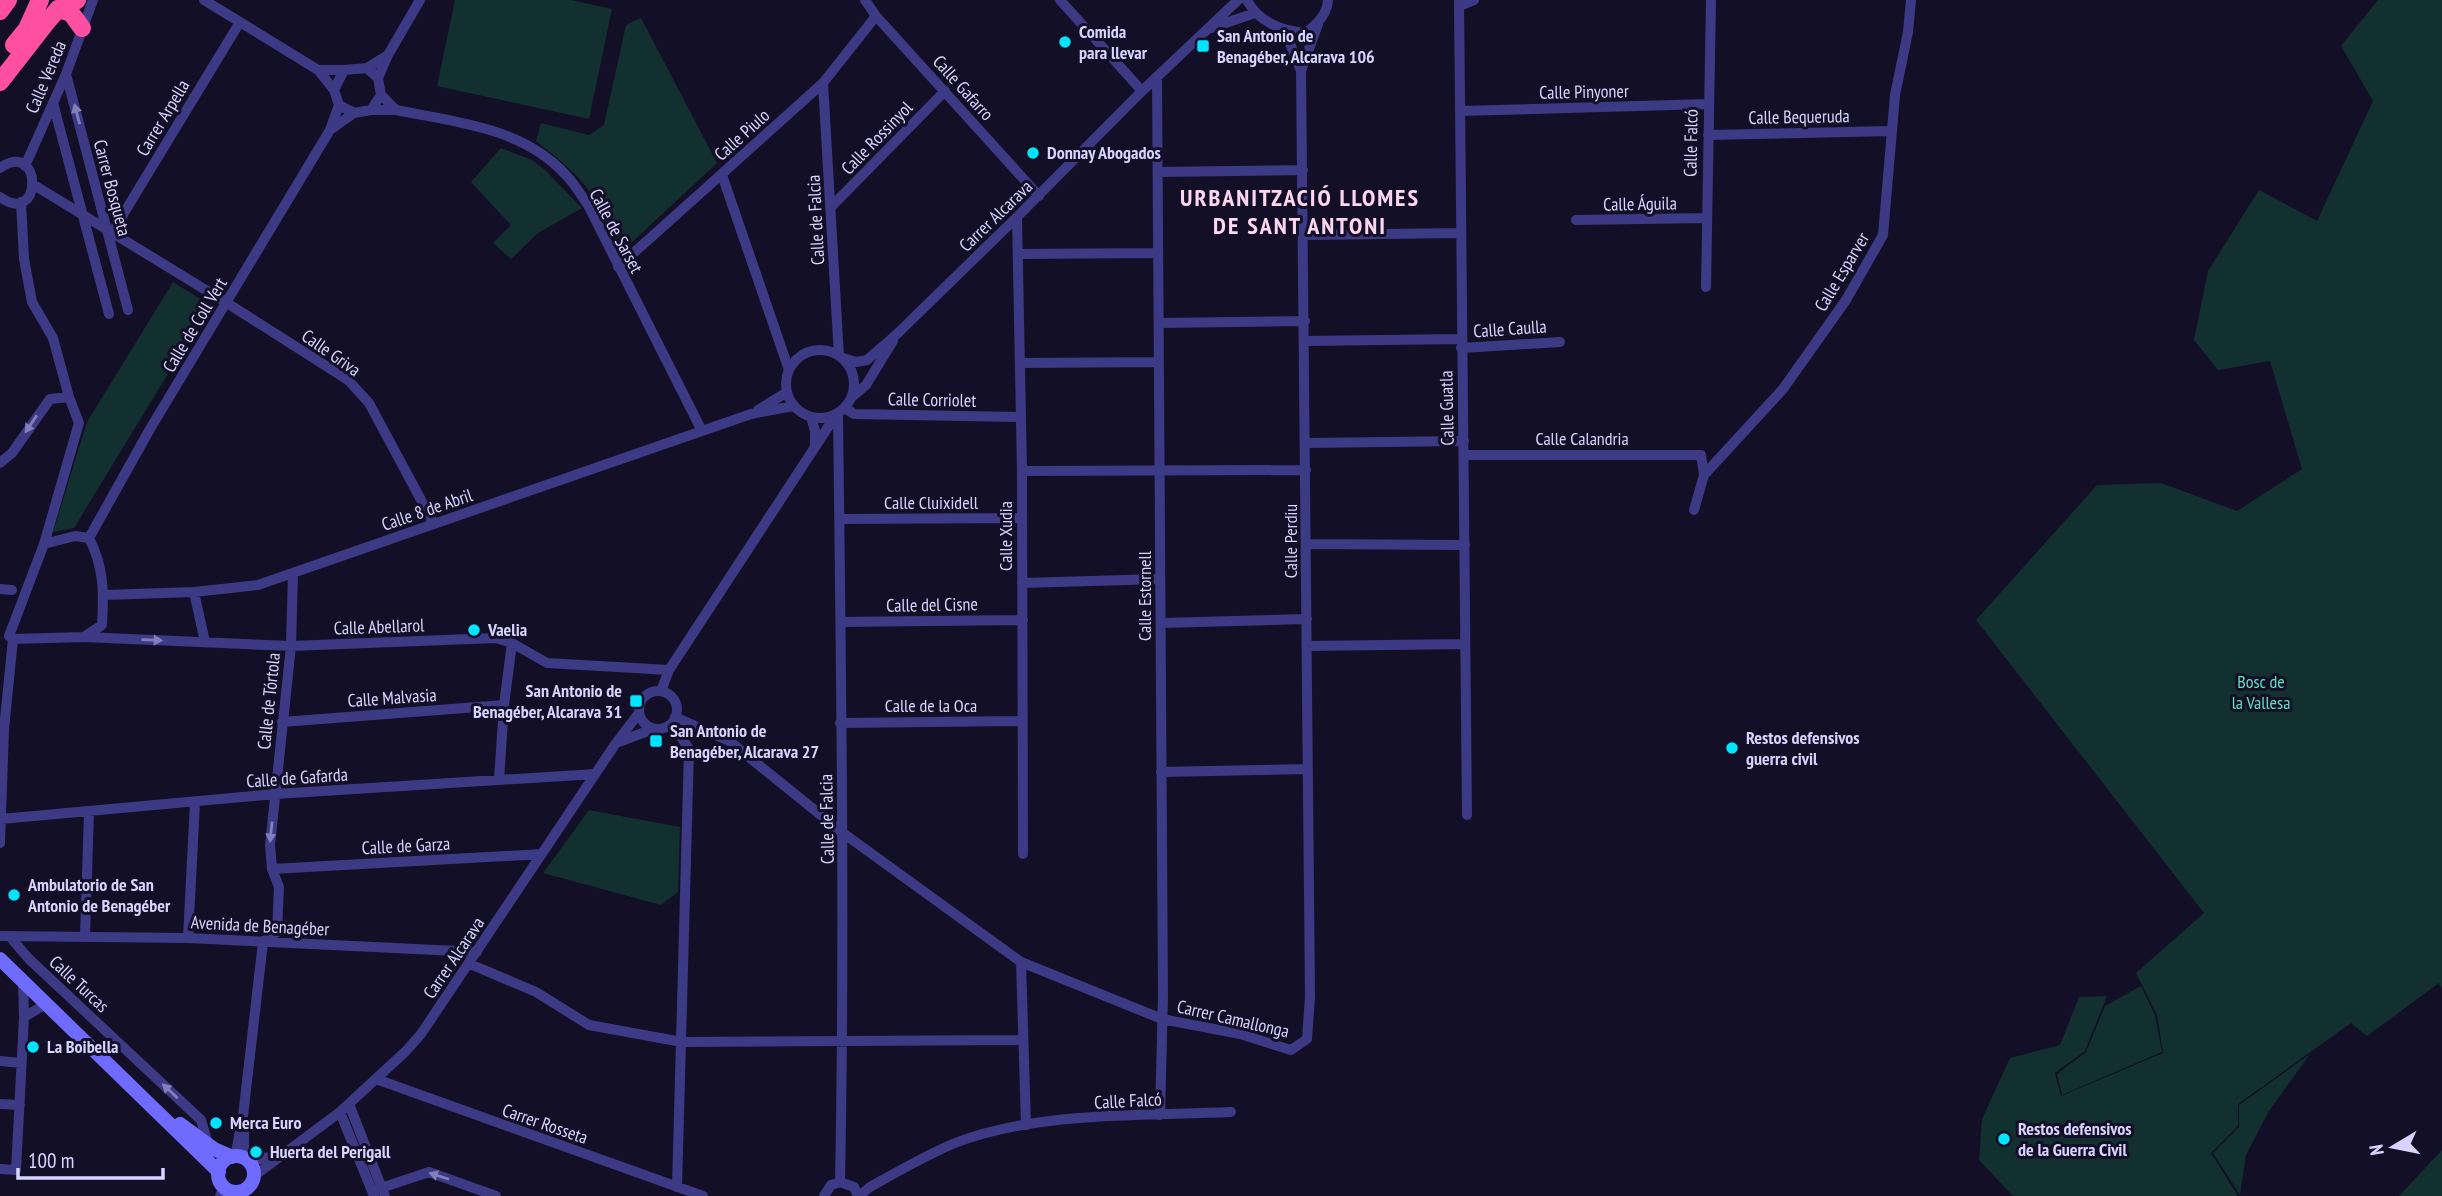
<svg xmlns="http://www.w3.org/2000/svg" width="2442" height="1196" font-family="'PT Sans Narrow',sans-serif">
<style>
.green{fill:#12302f}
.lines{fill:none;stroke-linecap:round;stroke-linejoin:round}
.street{stroke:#3d3a85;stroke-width:10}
.secondary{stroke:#6f6bff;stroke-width:14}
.highway{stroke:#ff4fa3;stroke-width:18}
.oneway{fill:#837fbc}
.poi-dot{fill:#00e5ff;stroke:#130f26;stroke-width:2.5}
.labels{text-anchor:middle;stroke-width:6;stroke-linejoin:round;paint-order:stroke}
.poi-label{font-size:18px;font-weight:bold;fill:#d9d4ff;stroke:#130f26;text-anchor:start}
.street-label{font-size:18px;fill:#d9d4ff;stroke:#130f26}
.park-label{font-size:18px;fill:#5fe0c0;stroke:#130f26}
.district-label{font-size:24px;font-weight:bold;letter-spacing:2px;fill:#ffd6f0;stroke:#130f26}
</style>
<rect width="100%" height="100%" fill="#130f26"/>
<path class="green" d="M455,0H571L612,9L589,119L437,86Z
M2378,0H2442V989L2439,983L2367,1036L2351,1023L2238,1104V1126L2211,1153L2238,1196H2013L1979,1160L1982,1119L2010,1058L2060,1045L2079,997L2107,996L2085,1051L2055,1073L2061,1096L2163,1053L2157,1015L2136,973L2204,913L1976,620L2097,485L2161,483L2237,511L2302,469L2270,361L2218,370L2194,340L2208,271L2259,190L2317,221L2373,101L2341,46Z
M641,18L717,163L629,245L622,246C608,237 604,212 595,199C579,175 558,158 536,141L541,123L589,135L604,125L626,25Z
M501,148L532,160L546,171L582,208L538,233L511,259L493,243L511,225L471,182Z
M173,282L210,305L74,528L53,532L87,422Z
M589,810L680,827L678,892L661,905L543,873Z
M2141,986L2155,1015L2162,1052L2062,1095L2057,1074L2086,1052L2105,1006Z
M2310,1054L2269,1111L2246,1155L2240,1195L2213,1153L2239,1127V1105Z
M2442,1150V1196H2399Z"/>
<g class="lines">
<path class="street" d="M204,0L318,70
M865,0L876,16L1039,196
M1060,0L1142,91
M1247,0C1258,22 1282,31 1305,33C1317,25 1327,15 1328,0
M1459,0L1467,815
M1459,6L1474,0
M1208,29L1255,13
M1285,31L1301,71L1318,24
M388,55L420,0
M367,68L388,55L378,78
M66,74L128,310
M1157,77L1163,996L1160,1115
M823,83L839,356
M334,90L344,70L367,68L378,78L381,95L371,110L354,113L339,105L334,90L318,70H344
M53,103L109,314
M339,105L330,130L354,113
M371,110H396L381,95
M396,110C454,122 522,127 565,174C574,183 581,195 588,205L702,431
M1460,111L1708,104
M1708,135L1892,131
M25,166L66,74L93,0
M0,168C43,138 43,228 0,197
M1158,172L1303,170
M722,175L789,370
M34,185L227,303L348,380L369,403L434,524
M21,202L24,259L32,302L53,338L69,397L79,423L44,544
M832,206L945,91
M1017,217L1022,471L1023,854
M1576,220L1706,218
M113,231L240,22
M1304,235L1461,233
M1019,254L1158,253
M618,267L823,83L876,16
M1706,287L1711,0
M1159,323L1305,321
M1305,341L1461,339
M1461,348L1560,342
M786 384a34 34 0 1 1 68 0a34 34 0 1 1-68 0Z
M843,358L856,362L867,360L897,334L1017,217L1142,91L1238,0
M1020,363L1159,362
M853,396L866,385L893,341
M845,408L854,414L1021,417
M758,410L787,392
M838,414C841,670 845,926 840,1182
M811,417L815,431V445
M1306,443L1464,441
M1464,455H1701L1704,475L1694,510
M0,463L12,453L50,399L69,397
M1022,471L1306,470
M1704,475L1783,389L1846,300L1883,235L1895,95L1908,32L1911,0
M839,519L1022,518
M75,536L89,538C104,567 104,592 102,625L84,637L13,639L9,636L44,544Z
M89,538L150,429L330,130
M1306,544L1465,545
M1022,583L1160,579
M0,589L12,590
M194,592L205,642
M104,595L194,592L258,585L751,414L793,406
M841,622L1023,620
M1161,623L1307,619
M84,637L291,646L496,638L512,643L547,663L669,670
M1307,646L1465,644
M661,691L669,670L836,415
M639 710a19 19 0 1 1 38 0a19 19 0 1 1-38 0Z
M675,717L729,741L843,833L1021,962L1162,1019L1240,1034L1291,1050L1307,1039L1310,997L1301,71
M282,722L504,705
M672,723L689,749L677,1187
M840,723L1022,721
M616,743L653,729
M1161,772L1308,769
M499,780L504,705L512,643
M1,819L275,794L595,774
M0,843L4,729L13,639
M272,869L542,854
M0,936L188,938L477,952
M85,937L89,812
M11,938L29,959L201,1120L208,1144
M188,938L195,802
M1021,962L1026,1125
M470,964L536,992L589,1025L682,1042L1023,1040
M24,1017L46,1004
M0,1061L21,1063
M376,1079L703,1196
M0,1104L20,1105
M349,1104L385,1196
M340,1112L374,1196
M235,1157L243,1116L263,942L277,932L279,887L272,869L270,845L291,646L293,573
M244,1158V1128
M247,1160L279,1156
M0,1169L16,1170L24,1017L23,981
M254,1176L340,1112L406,1051L421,1034L616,743L639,713
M372,1191L429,1172L496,1196
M220,1196L224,1187
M824,1196L831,1185L840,1182L854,1187L858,1196
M859,1196L870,1187C897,1172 926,1155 955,1143C1037,1111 1144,1116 1231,1112"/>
<path class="secondary" d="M0,959L219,1172
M180,1124L214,1149L232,1157
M218 1174a18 18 0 1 1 36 0a18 18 0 1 1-36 0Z"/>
<path class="highway" d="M58,9L71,13L82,28
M0,11L8,0
M14,45L27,29L40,0
M0,82L46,23L58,9L77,0"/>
</g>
<defs><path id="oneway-solid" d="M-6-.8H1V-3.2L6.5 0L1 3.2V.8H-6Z" transform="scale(1.75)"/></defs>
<g class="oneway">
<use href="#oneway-solid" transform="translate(77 114) rotate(-105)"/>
<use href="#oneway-solid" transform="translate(31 424) rotate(124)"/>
<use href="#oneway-solid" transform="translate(152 640) rotate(2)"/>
<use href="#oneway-solid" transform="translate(271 832) rotate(96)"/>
<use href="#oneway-solid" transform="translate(170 1091) rotate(-137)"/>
<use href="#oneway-solid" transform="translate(439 1176) rotate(-162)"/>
</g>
<g class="poi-dot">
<circle cx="1065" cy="42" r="7"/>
<rect x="1196" y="39" width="14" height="14" rx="3.5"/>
<circle cx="1033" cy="153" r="7"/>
<circle cx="474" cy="630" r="7"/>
<rect x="629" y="694" width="14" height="14" rx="3.5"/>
<rect x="649" y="734" width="14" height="14" rx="3.5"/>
<circle cx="1732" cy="748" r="7"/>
<circle cx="14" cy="895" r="7"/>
<circle cx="33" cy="1047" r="7"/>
<circle cx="216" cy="1123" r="7"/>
<circle cx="2004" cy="1139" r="7"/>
<circle cx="256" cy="1152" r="7"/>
</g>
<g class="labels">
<g class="poi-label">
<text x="1079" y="38">Comida<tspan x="1079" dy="21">para llevar</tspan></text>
<text x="1217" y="42">San Antonio de<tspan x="1217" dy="21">Benagéber, Alcarava 106</tspan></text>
<text x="1047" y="159">Donnay Abogados</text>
<text x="488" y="636">Vaelia</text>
<text x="622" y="697" text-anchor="end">San Antonio de<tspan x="622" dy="21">Benagéber, Alcarava 31</tspan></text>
<text x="670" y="737">San Antonio de<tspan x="670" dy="21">Benagéber, Alcarava 27</tspan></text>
<text x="1746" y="744">Restos defensivos<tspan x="1746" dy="21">guerra civil</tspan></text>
<text x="28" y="891">Ambulatorio de San<tspan x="28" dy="21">Antonio de Benagéber</tspan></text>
<text x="47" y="1053">La Boibella</text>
<text x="230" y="1129">Merca Euro</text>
<text x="2018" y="1135">Restos defensivos<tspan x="2018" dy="21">de la Guerra Civil</tspan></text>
<text x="270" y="1158">Huerta del Perigall</text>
</g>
<g class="street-label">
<text transform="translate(46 77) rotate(-67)" y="6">Calle Vereda</text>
<text transform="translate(963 88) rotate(48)" y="6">Calle Gafarro</text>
<text transform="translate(1584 92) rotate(-1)" y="6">Calle Pinyoner</text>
<text transform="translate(1799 117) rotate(-1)" y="6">Calle Bequeruda</text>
<text transform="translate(163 118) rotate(-59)" y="6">Carrer Arpella</text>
<text transform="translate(742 135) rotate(-42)" y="6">Calle Piulo</text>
<text transform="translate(877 138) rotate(-46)" y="6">Calle Rossinyol</text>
<text transform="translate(1691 143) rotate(-89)" y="6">Calle Falcó</text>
<text transform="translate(112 188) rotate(75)" y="6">Carrer Bosqueta</text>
<text transform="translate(1640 204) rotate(-1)" y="6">Calle Águila</text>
<text transform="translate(996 216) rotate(-44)" y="6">Carrer Alcarava</text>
<text transform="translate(816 220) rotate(-93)" y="6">Calle de Falcia</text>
<text transform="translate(616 231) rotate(62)" y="6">Calle de Sarset</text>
<text transform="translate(1842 272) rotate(-59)" y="6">Calle Esparver</text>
<text transform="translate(195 325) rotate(-59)" y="6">Calle de Coll Vert</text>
<text transform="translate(1510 329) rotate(-4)" y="6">Calle Caulla</text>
<text transform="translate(331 353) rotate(35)" y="6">Calle Griva</text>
<text transform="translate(932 400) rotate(1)" y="6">Calle Corriolet</text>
<text transform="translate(1447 408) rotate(-91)" y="6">Calle Guatla</text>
<text x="1582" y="445">Calle Calandria</text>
<text x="931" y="509">Calle Cluixidell</text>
<text transform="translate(427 510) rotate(-19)" y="6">Calle 8 de Abril</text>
<text transform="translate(1006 536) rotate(-90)" y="6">Calle Xudia</text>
<text transform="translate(1291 541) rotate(-90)" y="6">Calle Perdiu</text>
<text transform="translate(1145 596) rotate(-90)" y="6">Calle Estornell</text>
<text transform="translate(932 605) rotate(-1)" y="6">Calle del Cisne</text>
<text transform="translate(379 627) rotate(-2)" y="6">Calle Abellarol</text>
<text transform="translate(392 698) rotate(-4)" y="6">Calle Malvasia</text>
<text transform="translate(269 701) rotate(-84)" y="6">Calle de Tórtola</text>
<text x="931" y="712">Calle de la Oca</text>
<text transform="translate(297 778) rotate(-4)" y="6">Calle de Gafarda</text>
<text transform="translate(827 819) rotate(-91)" y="6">Calle de Falcia</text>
<text transform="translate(406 846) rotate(-3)" y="6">Calle de Garza</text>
<text transform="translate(260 926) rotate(3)" y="6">Avenida de Benagéber</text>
<text transform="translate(454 958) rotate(-56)" y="6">Carrer Alcarava</text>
<text transform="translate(79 984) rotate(43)" y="6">Calle Turcas</text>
<text transform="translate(1233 1019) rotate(13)" y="6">Carrer Camallonga</text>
<text transform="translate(1128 1101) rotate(-3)" y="6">Calle Falcó</text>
<text transform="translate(545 1124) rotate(19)" y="6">Carrer Rosseta</text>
</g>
<g class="park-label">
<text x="2261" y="688">Bosc de<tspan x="2261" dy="21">la Vallesa</tspan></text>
</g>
<g class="district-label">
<text x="1300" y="206">URBANITZACIÓ LLOMES<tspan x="1300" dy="28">DE SANT ANTONI</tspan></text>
</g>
</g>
<g transform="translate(2393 1147) rotate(260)" stroke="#130f26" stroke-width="5" paint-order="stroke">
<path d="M0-5L12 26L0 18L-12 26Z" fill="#d9d4ff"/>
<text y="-10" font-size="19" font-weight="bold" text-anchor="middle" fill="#d9d4ff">N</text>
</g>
<path d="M18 1168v10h145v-10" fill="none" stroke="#d9d4ff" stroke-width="3.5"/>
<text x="28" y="1168" font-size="21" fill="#d9d4ff" stroke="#130f26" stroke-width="5" paint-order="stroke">100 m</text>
</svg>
